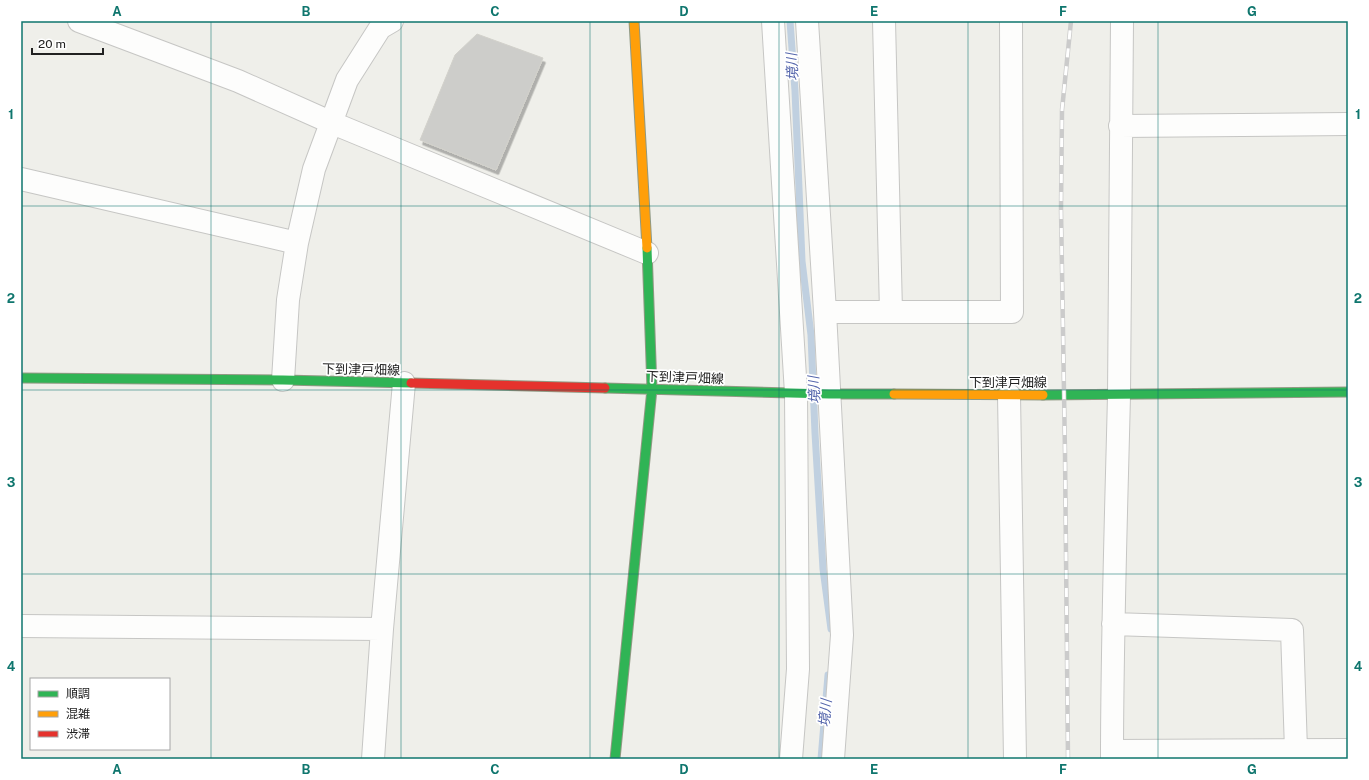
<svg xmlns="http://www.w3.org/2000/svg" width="1369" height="780" font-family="'Public Sans','Noto Sans JP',sans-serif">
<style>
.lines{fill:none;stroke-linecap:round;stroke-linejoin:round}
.stream{stroke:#c0d0e0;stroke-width:7}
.building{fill:#cdcdca;stroke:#d2d1cb;filter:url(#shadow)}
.street-casing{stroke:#c6c6c4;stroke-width:24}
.fast-casing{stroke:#909983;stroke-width:11}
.slow-casing{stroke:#909983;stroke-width:11}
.jam-casing{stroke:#909983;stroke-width:11}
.street{stroke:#fdfdfc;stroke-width:22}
.fast{stroke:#30b455;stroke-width:9}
.slow{stroke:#ff9f0a;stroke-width:9}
.jam{stroke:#e5322d;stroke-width:9}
.rail-casing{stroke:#cbcbcb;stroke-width:4.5}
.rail{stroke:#fff;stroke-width:3;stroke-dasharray:9;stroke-linecap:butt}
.grid{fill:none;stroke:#0f766e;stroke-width:1;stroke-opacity:0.55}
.labels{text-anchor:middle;stroke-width:3.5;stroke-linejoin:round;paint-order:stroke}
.street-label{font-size:13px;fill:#212121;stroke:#fff}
.water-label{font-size:14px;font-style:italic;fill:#5364ab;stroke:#fff}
.neatline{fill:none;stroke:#0f766e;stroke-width:1.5}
.grid-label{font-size:13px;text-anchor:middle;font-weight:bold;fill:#0f766e}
</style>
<defs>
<filter id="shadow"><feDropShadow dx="2.5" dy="4.5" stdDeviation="0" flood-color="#0004"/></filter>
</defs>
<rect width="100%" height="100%" fill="#efefea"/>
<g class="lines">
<path class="stream" d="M790,21L795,91L802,261L811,335L815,433L823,569L831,629
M821,759L828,675"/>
</g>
<path class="building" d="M477,34L543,58L496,170L420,140L455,55Z"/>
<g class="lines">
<g class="street-casing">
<path id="street" d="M79,21L238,81L330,122L647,253
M773,21L796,393L798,669L791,759
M807,21L825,312L842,635L833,759
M884,21L891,312
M1120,126L1348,124
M21,179L297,243
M825,312H1012L1011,21
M283,380L288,300L297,243L314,169L347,80L380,28L392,21
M1009,395L1015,759
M1113,624L1292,630L1296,750
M21,626L382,629
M1112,751L1348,750
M373,759L382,629L404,383
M1112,759C1112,638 1116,517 1119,396C1121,271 1120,146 1122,21"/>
</g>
<g class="fast-casing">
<path id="fast" d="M21,378L283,380L411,383
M605,388L829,394H894
M1043,395L1348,392
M615,759L652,389L647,248"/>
</g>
<g class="slow-casing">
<path id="slow" d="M634,21L647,248
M894,394L1043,395"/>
</g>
<g class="jam-casing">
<path id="jam" d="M411,383L605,388"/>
</g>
<use href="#street" class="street"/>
<use href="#fast" class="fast"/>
<use href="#slow" class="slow"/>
<use href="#jam" class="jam"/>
<g class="rail-casing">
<path id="rail" d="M1068,759L1065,453L1061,209L1062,110L1071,21"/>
</g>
<use href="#rail" class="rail"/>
</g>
<path class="grid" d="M211,21V759M401,21V759M590,21V759M779,21V759M968,21V759M1158,21V759M21,206H1348M21,390H1348M21,574H1348"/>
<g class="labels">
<g class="street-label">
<text transform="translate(361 369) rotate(1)" y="5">下到津戸畑線</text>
<text transform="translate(685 377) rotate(2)" y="5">下到津戸畑線</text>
<text x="1008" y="387">下到津戸畑線</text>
</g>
<g class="water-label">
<text transform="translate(792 67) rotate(-93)" y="5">境川</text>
<text transform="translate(814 390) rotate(-93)" y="5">境川</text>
<text transform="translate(825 713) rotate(-85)" y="5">境川</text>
</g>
</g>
<rect width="1369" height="780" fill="none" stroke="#ffffff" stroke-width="44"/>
<rect x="30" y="678" width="140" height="72" fill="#ffffff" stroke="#a6a6a6"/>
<rect x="38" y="691" width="20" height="6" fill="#30b455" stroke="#a6a6a6"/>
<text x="66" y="698" font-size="12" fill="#212121">順調</text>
<rect x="38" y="711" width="20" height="6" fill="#ff9f0a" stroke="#a6a6a6"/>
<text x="66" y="718" font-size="12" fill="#212121">混雑</text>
<rect x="38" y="731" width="20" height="6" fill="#e5322d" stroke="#a6a6a6"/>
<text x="66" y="738" font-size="12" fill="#212121">渋滞</text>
<path d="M32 48v6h71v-6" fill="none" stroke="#212121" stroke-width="2"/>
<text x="38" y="48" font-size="12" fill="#212121" stroke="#ffffff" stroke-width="3" paint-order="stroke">20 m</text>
<rect x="22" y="22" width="1325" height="736" class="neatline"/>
<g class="grid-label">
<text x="117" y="16">A</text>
<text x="306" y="16">B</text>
<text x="495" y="16">C</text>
<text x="684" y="16">D</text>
<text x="874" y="16">E</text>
<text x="1063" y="16">F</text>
<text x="1252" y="16">G</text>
<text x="11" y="119">1</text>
<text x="1358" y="119">1</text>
<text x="11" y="303">2</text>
<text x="1358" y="303">2</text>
<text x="11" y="487">3</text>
<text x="1358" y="487">3</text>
<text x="11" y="671">4</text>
<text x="1358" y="671">4</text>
<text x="117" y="774">A</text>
<text x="306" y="774">B</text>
<text x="495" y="774">C</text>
<text x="684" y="774">D</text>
<text x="874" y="774">E</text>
<text x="1063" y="774">F</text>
<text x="1252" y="774">G</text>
</g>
</svg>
